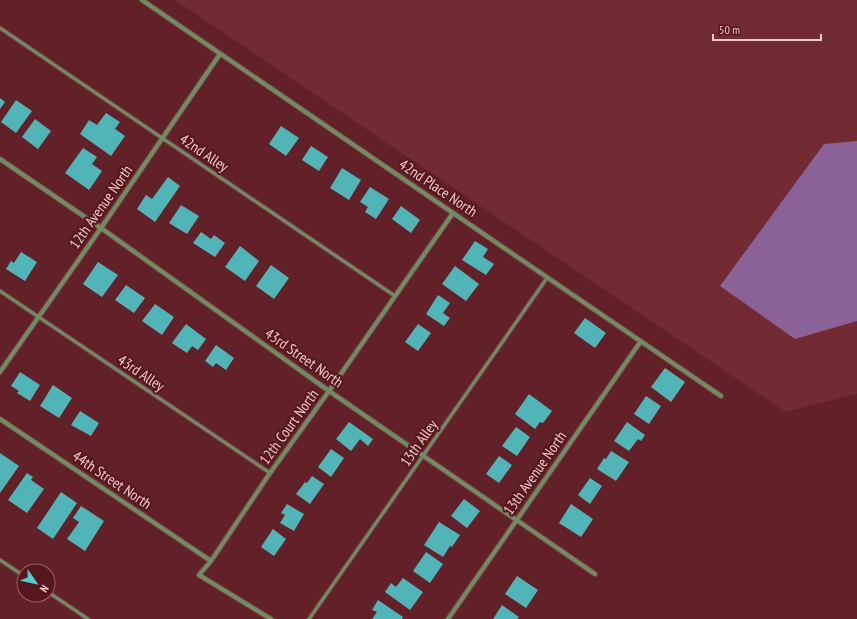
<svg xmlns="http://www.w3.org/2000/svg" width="857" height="619" font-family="'PT Sans Narrow',sans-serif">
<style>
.built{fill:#722b32}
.water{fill:#8b6298}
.building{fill:#51b5b8}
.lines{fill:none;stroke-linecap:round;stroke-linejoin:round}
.lane-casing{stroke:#7c3f45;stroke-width:5}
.street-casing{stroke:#7c3f45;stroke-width:6}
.lane{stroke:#6e8d63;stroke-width:3}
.street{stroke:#6e8d63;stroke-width:4}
.labels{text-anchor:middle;stroke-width:4;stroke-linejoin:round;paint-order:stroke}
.street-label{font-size:15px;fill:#f0c7c7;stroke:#56161e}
</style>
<rect width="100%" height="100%" fill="#622128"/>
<path class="built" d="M175,0H857V394L786,412Z"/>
<path class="water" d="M857,141V321L795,339L720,286L824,144Z"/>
<path class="building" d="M0,98L5,102L0,109Z
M16,100L32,111L16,133L1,122Z
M106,113L120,122L115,129L125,136L111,156L80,134L89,120L97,125Z
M35,119L51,131L38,149L22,137Z
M281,126L299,138L286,156L269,144Z
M311,146L328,157L319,171L302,160Z
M83,148L97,157L92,164L102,171L89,190L65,173Z
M342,168L361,180L349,200L330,188Z
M168,177L180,186L155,222L137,209L146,195L152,199Z
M370,187L389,199L376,219L365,212L368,207L360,202Z
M181,205L199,216L187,234L169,223Z
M401,206L420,220L411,233L392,219Z
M201,232L211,239L214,235L225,243L215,257L193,243Z
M475,241L488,249L483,257L494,264L486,275L462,260Z
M240,246L259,261L245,281L225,267Z
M21,252L37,262L25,281L6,269L11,261L14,263Z
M98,262L118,275L102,297L83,284Z
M271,265L289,278L274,299L256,286Z
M455,266L479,284L466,301L442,284Z
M126,285L145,298L134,313L115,300Z
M438,295L450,303L443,313L450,318L444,326L426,314Z
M155,304L174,317L162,335L142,321Z
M585,318L606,333L595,348L574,333Z
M186,324L206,339L198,350L192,346L187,353L172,343Z
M418,324L431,333L418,351L405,342Z
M216,345L234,358L226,370L216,363L213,367L205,361Z
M665,368L685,382L671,402L651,387Z
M20,372L40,385L30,401L17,393L19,391L11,386Z
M53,385L72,398L59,418L40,406Z
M529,394L552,411L543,423L540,422L535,429L515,414Z
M646,396L661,406L649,424L634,414Z
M80,411L99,423L91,436L71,425Z
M349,422L373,439L368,446L360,439L351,451L336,439Z
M627,422L645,435L641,441L638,439L629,451L614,441Z
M516,427L530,437L517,456L502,446Z
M331,449L344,458L331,477L318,467Z
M611,451L629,462L616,481L597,469L604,458L606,459Z
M0,453L19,466L0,493Z
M499,456L512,465L499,483L486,474Z
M27,473L33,477L31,480L44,489L27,513L8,500Z
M312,476L324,484L310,504L296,494L305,482L307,483Z
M590,478L602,486L590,504L578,495Z
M61,492L77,503L53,539L37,528Z
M464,499L480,511L467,528L451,516Z
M287,504L304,514L294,531L280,523L285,515L281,513Z
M571,504L593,519L581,537L559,523Z
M81,506L104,521L85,551L67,539L79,522L73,518Z
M439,522L460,535L452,547L450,546L443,557L424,545Z
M273,529L286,539L274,556L261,547Z
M426,552L443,564L430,583L413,571Z
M517,576L538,590L526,608L505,594Z
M403,578L423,592L410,610L385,592L391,583L396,587Z
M378,600L403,617L402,619H372L377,612L372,610Z
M502,605L519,617L517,619H493Z"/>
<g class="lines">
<g class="lane-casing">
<path id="lane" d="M0,28L395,296
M0,291L270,473
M0,560L24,576
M48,592L88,619
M309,619L547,278"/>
</g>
<g class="street-casing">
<path id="street" d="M142,0C334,133 528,264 721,396
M0,159L101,228L329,391L595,574
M0,372L101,228L220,54
M0,419L211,561
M271,619L199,575L211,561L270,473L329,391L453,213
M448,619L641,341"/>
</g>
<use href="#lane" class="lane"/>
<use href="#street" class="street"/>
</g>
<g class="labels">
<g class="street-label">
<text transform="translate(204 153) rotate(34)" y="5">42nd Alley</text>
<text transform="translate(438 188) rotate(34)" y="5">42nd Place North</text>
<text transform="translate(101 207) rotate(-55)" y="5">12th Avenue North</text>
<text transform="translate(304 358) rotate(35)" y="5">43rd Street North</text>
<text transform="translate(141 373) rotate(34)" y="5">43rd Alley</text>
<text transform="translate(289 427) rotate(-54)" y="5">12th Court North</text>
<text transform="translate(419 443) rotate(-55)" y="5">13th Alley</text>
<text transform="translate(535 473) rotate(-55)" y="5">13th Avenue North</text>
<text transform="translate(112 480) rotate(34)" y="5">44th Street North</text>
</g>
</g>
<g transform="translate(36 583) rotate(124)"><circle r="19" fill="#56161e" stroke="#945d62"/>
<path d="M0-3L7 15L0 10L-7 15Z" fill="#52cdd0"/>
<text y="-6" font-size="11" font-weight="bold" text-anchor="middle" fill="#f0c7c7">N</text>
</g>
<path d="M713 34v6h108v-6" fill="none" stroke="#f0c7c7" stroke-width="2"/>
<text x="719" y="34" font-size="12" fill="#f0c7c7" stroke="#56161e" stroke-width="3" paint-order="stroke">50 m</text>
</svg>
